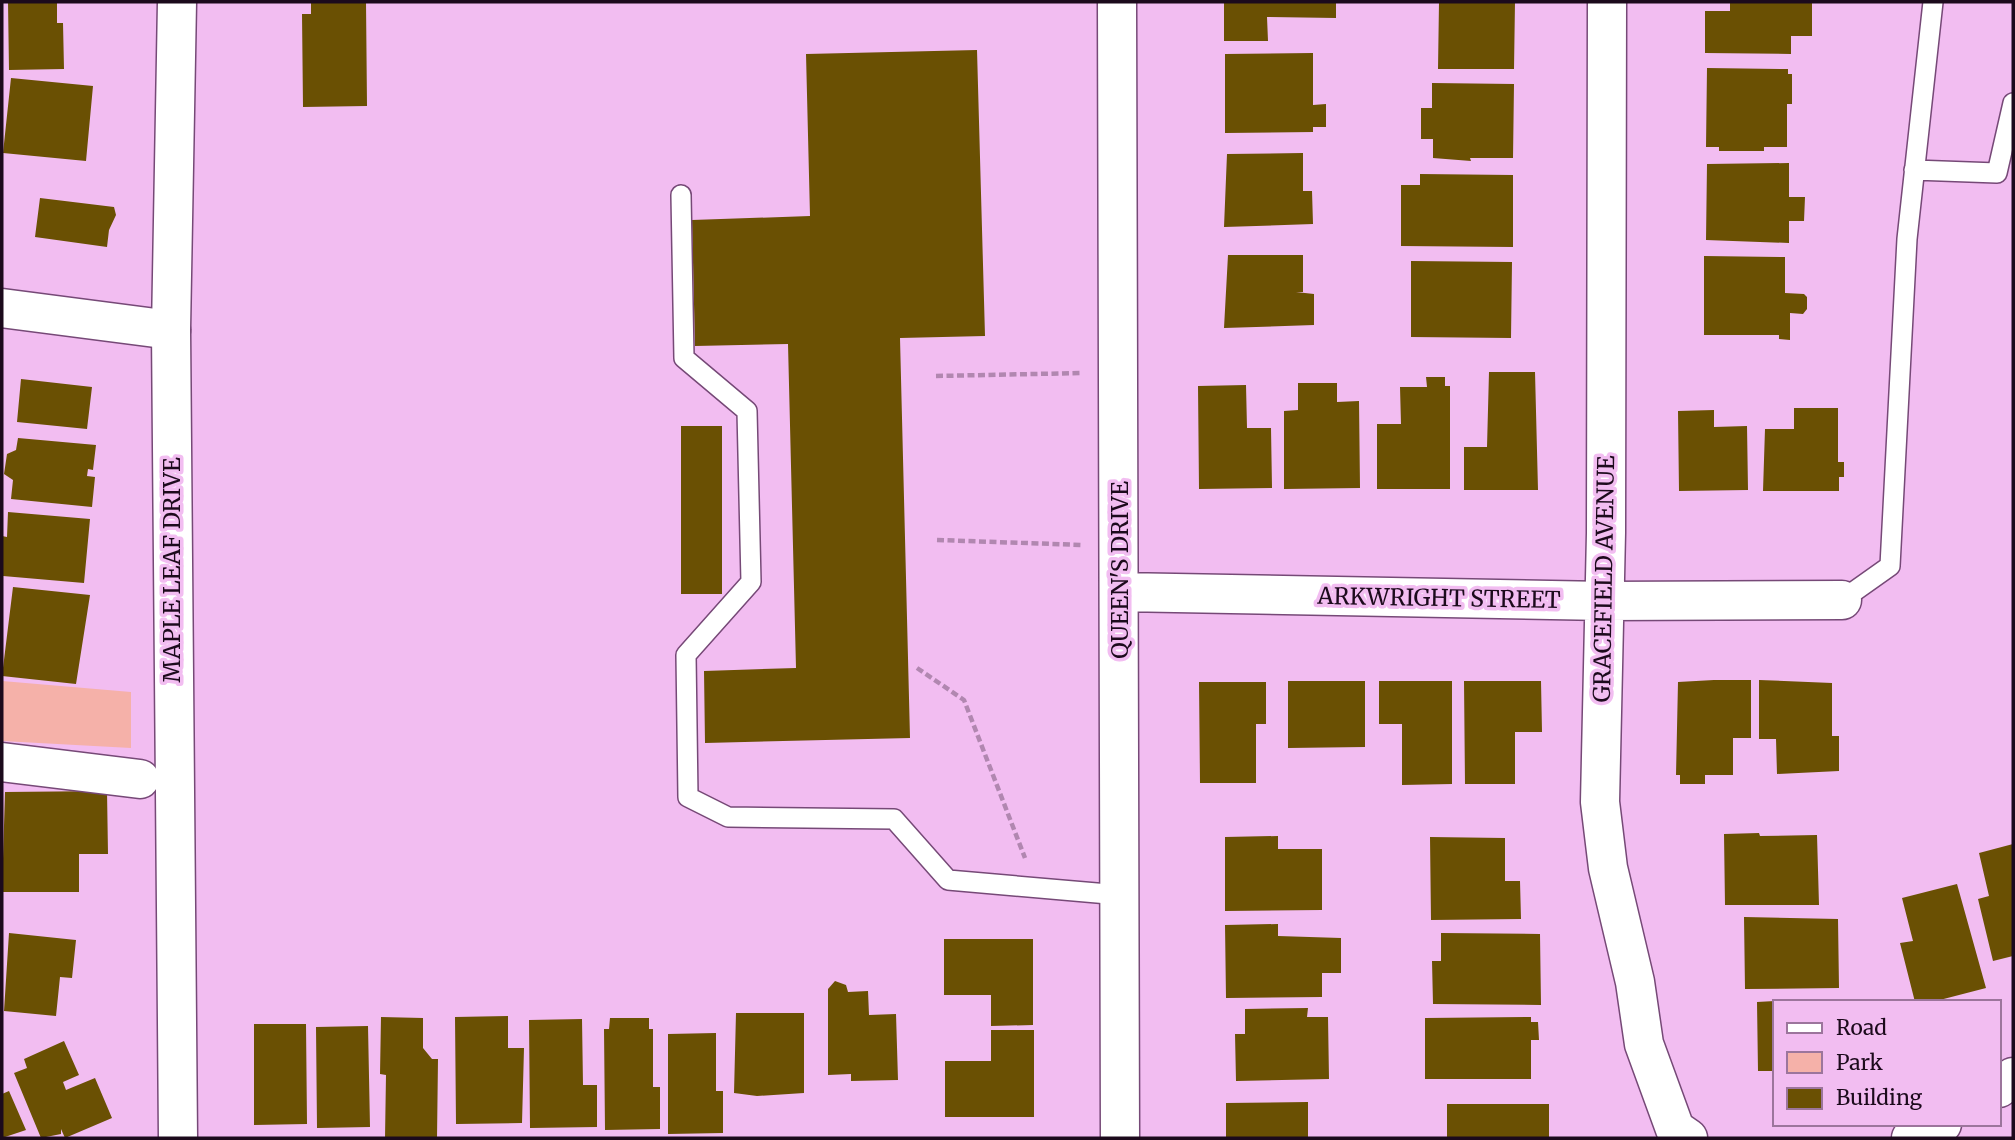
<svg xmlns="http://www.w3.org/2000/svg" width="2015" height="1140" font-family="Merriweather,serif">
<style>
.green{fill:#f5b1a9}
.building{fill:#6a5003}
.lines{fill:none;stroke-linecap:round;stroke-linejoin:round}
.service-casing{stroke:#764977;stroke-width:22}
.minor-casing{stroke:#764977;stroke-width:41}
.tertiary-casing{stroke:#764977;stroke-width:41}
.path{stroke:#b187b0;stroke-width:4.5;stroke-dasharray:7 3.5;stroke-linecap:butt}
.service{stroke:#fff;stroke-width:19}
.minor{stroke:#fff;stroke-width:38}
.tertiary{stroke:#fff;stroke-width:38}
.labels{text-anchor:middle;stroke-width:7;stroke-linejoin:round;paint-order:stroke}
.street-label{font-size:23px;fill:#1c0a1c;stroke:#f2bdf1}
</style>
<rect width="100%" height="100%" fill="#f2bdf1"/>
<path class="green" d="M2,681L131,692V748L2,741Z"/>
<path class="building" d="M8,2H57V23H63L64,69L9,70Z
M311,2H366L367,106L303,107L302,14H311Z
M1224,2H1336V18L1267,17L1268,41H1224Z
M1439,2H1515L1514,69H1438Z
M1730,2H1812V36H1791V54L1705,53V11H1730Z
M977,50L985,336L900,338L910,738L705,743L704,671L796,668L788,344L695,346L692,220L810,216L806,54Z
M1313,53V105L1326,104V127H1313V132L1225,133V54Z
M1707,68L1788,69V74H1792V104H1787V147H1764V151H1719V147H1706Z
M11,78L93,86L86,161L3,153Z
M1432,83L1514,84L1513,158H1470L1471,161L1433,158V139H1421V108H1432Z
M1303,153V191H1312L1313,224L1224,227L1227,154Z
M1789,163V197H1805L1804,221H1789V243L1706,240L1707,164Z
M1420,174L1513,175V247L1401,246V185H1420Z
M40,198L114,207L116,215L109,230L107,247L35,237Z
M1228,255H1303V292H1296L1314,294V325L1224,328Z
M1704,256L1785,257V293L1804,294L1807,297V309L1803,314L1790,313V340L1779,339V335H1704Z
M1411,261L1512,262L1511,338L1411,337Z
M1489,372H1535L1538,490H1464V447H1487Z
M1426,377H1445V386H1450V489H1377V424H1401L1400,387H1427Z
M21,379L92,387L87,429L17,422Z
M1298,383H1337V402L1359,401L1360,488L1284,489V411L1298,410Z
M1246,385L1247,428H1271L1272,488L1199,489L1198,386Z
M1794,408H1838V462H1844V477H1839V491H1763L1765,429H1794Z
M1714,410V427L1747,426L1748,490L1679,491L1678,411Z
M681,426H722V594H681Z
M18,438L96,445L93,470L88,469L87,476L95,477L92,507L11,499L13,480L4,474L7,454L16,450Z
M8,512L90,519L84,583L3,576L2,536L7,537Z
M13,587L90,595L76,684L2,676Z
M1714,680H1751V738H1733V775H1705V784H1680V775H1676L1678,682Z
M1759,680L1832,683V736H1839V771L1777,774L1776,739H1759Z
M1288,681H1365V747L1288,748Z
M1379,681H1452V784L1402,785V724H1379Z
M1464,681H1541L1542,732H1515V784H1465Z
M1199,682H1266V724H1256V783H1200Z
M107,791L108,854H79V892H2L5,792Z
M1759,833L1760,836L1817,835L1819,905H1725L1724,834Z
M1278,836V849H1322V910L1225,911V837Z
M1430,837L1505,838V881H1520L1521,919L1431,920Z
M2013,844V956L1993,961L1978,899L1989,896L1979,853Z
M1957,884L1986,988L1932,1002H1915L1900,943L1913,941L1902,898Z
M1744,917L1838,919L1839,988L1745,989Z
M1278,924V936L1341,938V973H1322V997L1226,998L1225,925Z
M9,933L76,940L72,978L60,977L56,1016L4,1011Z
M1441,933L1540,934L1541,1005L1433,1004L1432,961H1441Z
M944,939H1033V1025L991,1026V995H944Z
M835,981L846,985L848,992L868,991L869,1015L896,1014L898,1080L851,1081V1074L828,1075V989Z
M1775,1001V1071H1758L1757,1002Z
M1308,1008L1307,1017H1328L1329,1079L1236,1081L1235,1034H1245V1009Z
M736,1013H804V1093L757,1096L734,1093Z
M508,1016V1048H524L522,1123L456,1124L455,1017Z
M381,1017L423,1018V1048L432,1059H438L437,1138H385L386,1075L380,1074Z
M1531,1017V1022H1538L1539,1040H1531V1079H1425V1018Z
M610,1018H649V1029H653V1087H660V1129L605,1130L604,1029H609Z
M582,1019L583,1085H597V1127L530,1128L529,1020Z
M254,1024H306L307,1124L254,1125Z
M368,1026L370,1127L317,1128L316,1027Z
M991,1030H1034V1117H945V1061H991Z
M716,1033V1091H723V1133L668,1134V1034Z
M64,1041L79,1075L63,1082L66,1090L95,1078L112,1118L65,1138L61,1129V1134L41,1138L14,1073L27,1068L24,1059Z
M9,1091L26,1130L2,1138V1094Z
M1308,1102V1138H1226V1103Z
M1447,1104H1549V1138H1447Z"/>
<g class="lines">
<g class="service-casing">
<path id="service" d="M1914,170L1997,173L2013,103
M681,195L684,358L747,411L751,582L686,655L688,797L728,817L894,819L948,880L1120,895
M1842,600L1890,566L1907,239L1933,2"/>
</g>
<g class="minor-casing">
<path id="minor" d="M1117,2L1120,1138
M1607,2L1606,533L1600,802L1608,868L1635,982L1644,1044L1675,1129L1688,1138
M2,308L171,330
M1120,592L1605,601L1842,600
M2,762L140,779
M1999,1088L2013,1077
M1911,1138L1942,1124"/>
</g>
<g class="tertiary-casing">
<path id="tertiary" d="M177,2L171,330L178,1138"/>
</g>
<path class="path" d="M936,376L1082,373
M937,540L1083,545
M917,668L964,700L1025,858"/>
<use href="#service" class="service"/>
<use href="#minor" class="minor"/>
<use href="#tertiary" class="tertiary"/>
</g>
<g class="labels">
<g class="street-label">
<text transform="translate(172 570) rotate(-90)" y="8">MAPLE LEAF DRIVE</text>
<text transform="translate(1120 570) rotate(-90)" y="8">QUEEN'S DRIVE</text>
<text transform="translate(1604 579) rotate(-89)" y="8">GRACEFIELD AVENUE</text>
<text transform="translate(1439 598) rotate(1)" y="8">ARKWRIGHT STREET</text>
</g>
</g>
<rect width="2015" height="1140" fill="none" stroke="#1c0a1c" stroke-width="7"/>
<rect x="1773" y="1000" width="228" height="126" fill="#f2bdf1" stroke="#9c759c" stroke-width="2"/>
<rect x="1787" y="1023" width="35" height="10" fill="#ffffff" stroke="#9c759c" stroke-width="2"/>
<text x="1836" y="1035" font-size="21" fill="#1c0a1c">Road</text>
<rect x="1787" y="1052" width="35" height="21" fill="#f5b1a9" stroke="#9c759c" stroke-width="2"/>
<text x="1836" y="1070" font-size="21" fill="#1c0a1c">Park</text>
<rect x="1787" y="1088" width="35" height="21" fill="#6a5003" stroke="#9c759c" stroke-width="2"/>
<text x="1836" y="1105" font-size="21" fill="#1c0a1c">Building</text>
</svg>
